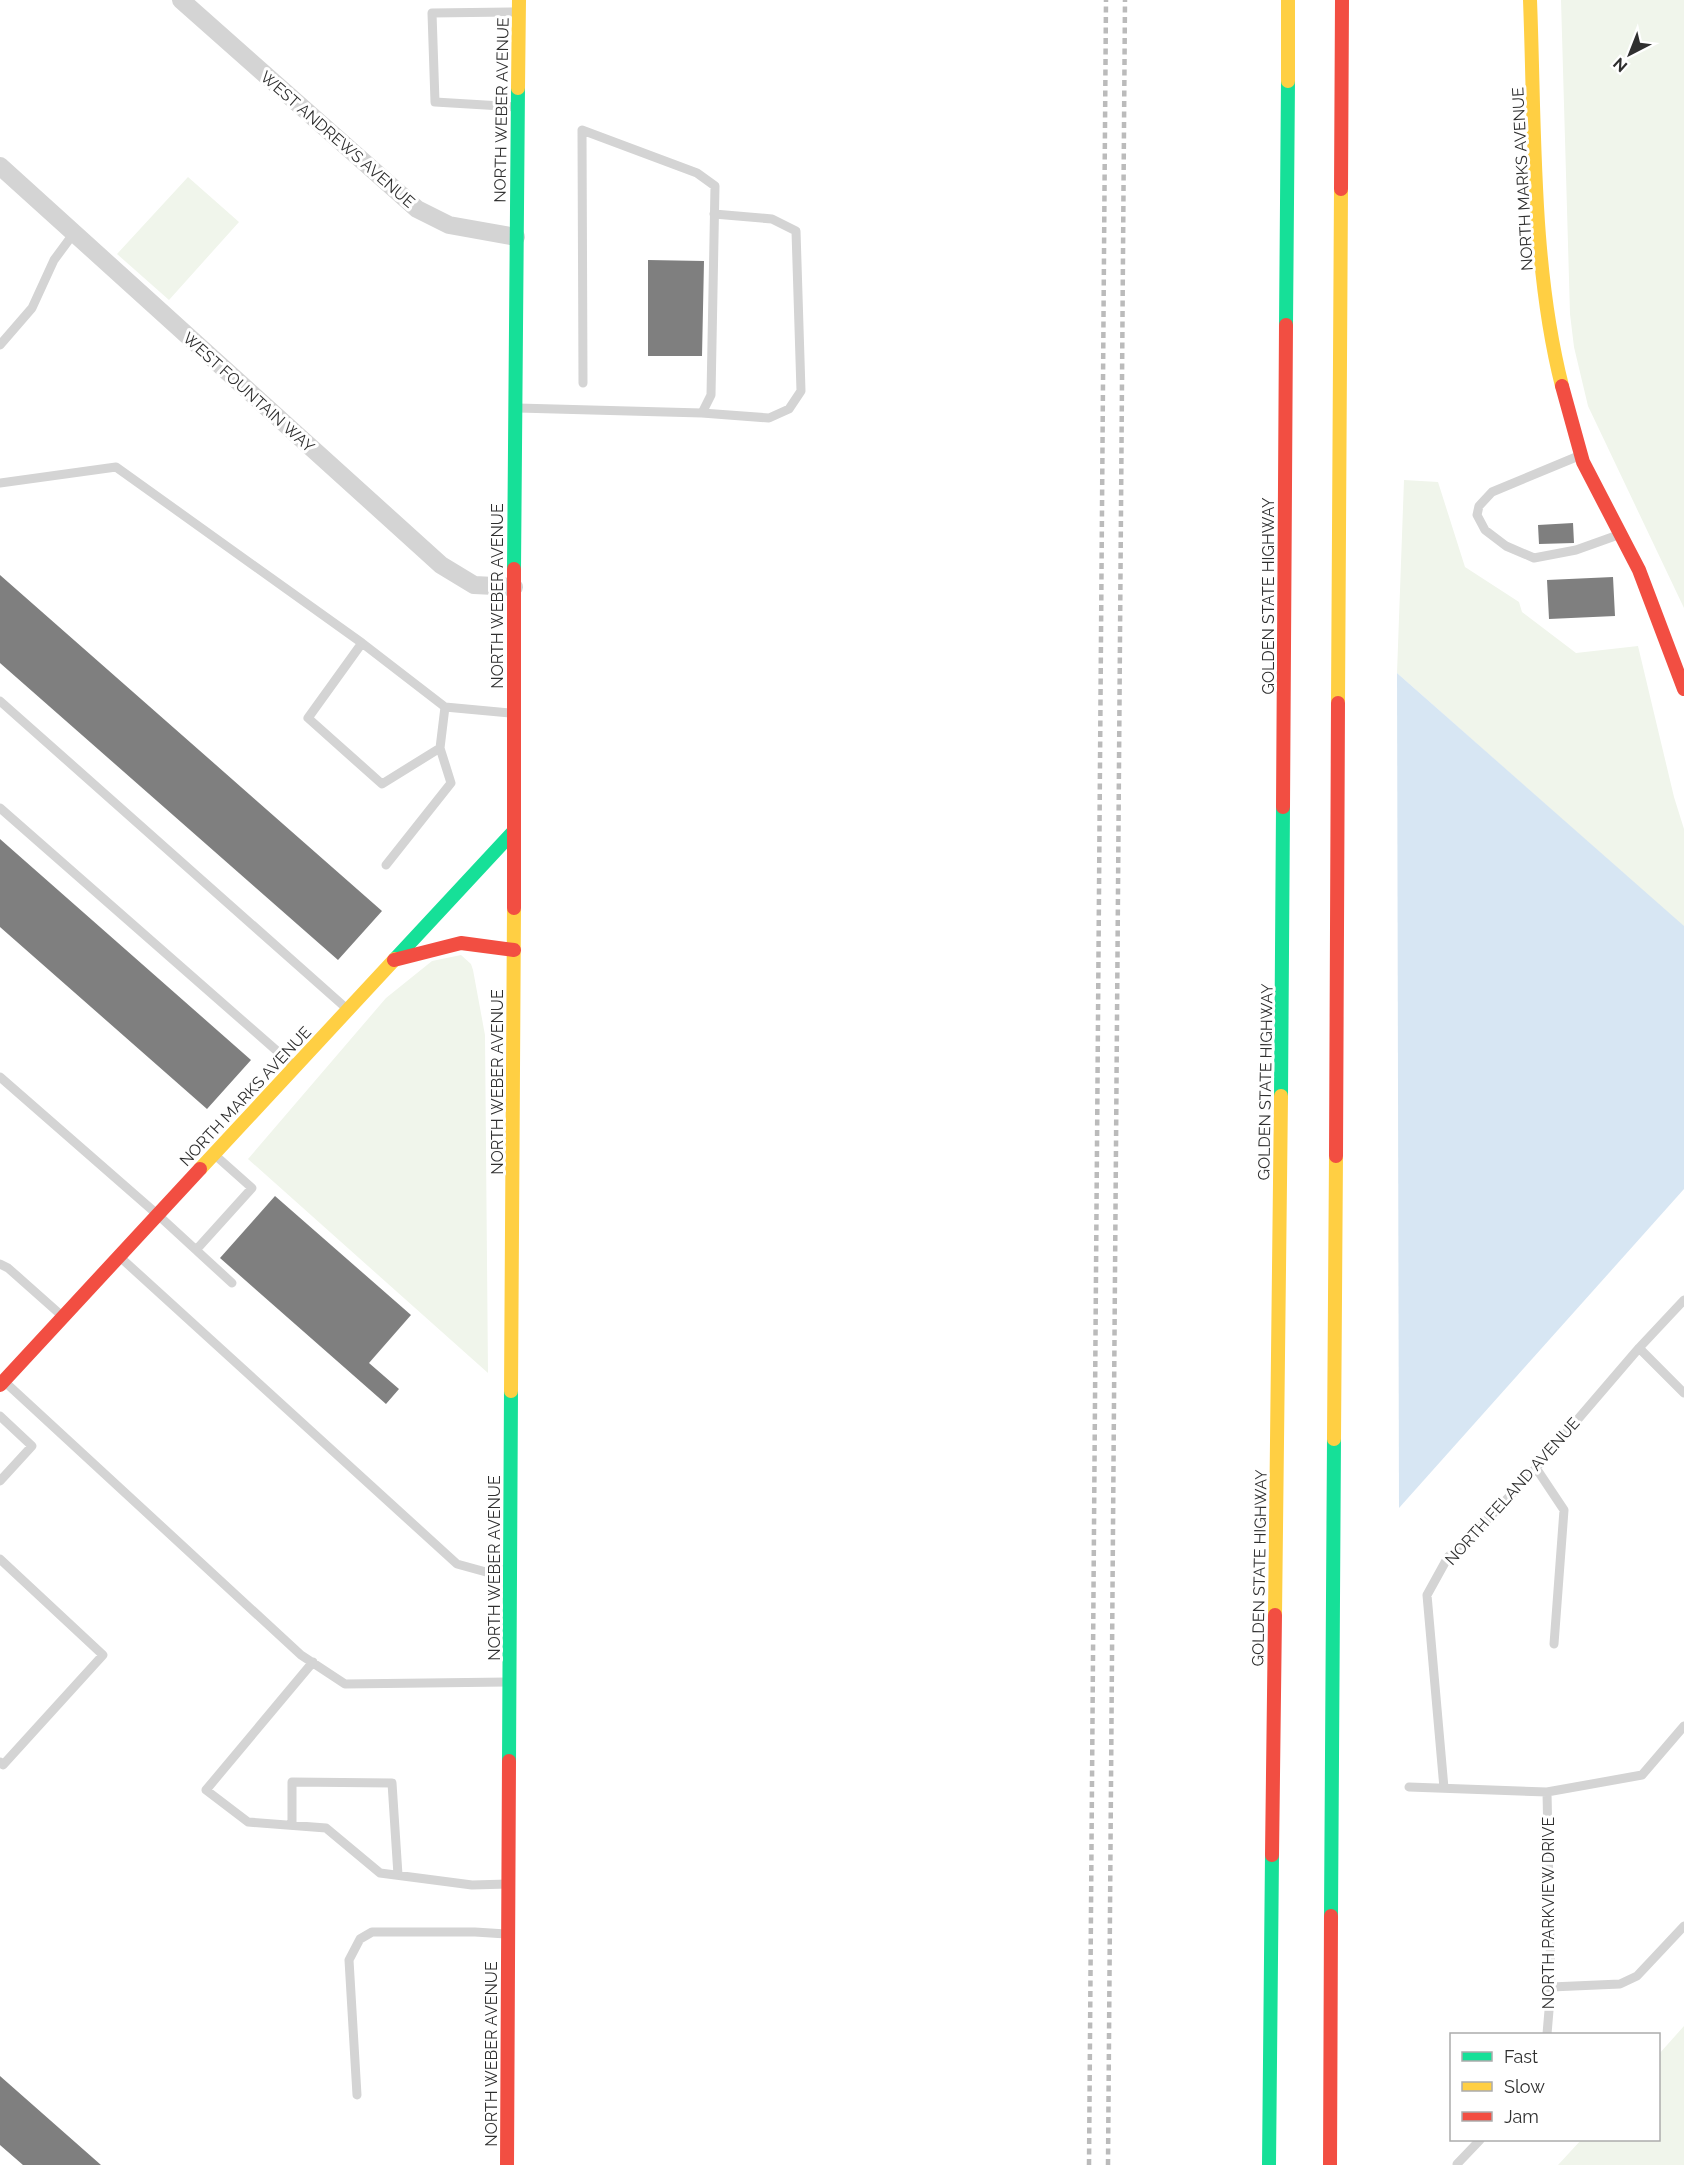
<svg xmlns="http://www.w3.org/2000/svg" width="1684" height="2165" font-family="Raleway,sans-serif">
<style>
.green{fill:#f0f5eb}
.water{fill:#d7e6f3}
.building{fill:#7f7f7f}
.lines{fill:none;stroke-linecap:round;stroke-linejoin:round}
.lane{stroke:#d4d4d4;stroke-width:9}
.street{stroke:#d4d4d4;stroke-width:18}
.fast{stroke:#16e098;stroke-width:14}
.slow{stroke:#ffcf43;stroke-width:14}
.jam{stroke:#f24e42;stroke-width:14}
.rail{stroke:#bbb;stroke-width:4.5;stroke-dasharray:6 4.5;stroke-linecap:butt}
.labels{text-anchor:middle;stroke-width:6;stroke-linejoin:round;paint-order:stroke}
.street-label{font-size:16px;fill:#2f2f2f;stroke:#fff}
</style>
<rect width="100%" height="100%" fill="#fff"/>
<path class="green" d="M1561,0H1684V608L1588,406L1574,347L1570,314Z
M188,177L239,222L169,300L117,254Z
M1404,480L1438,482L1465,567L1519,602L1522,612L1576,653L1638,646L1674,797L1684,829V927L1397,673Z
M461,955L471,964L473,970L485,1035L488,1373L248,1159L386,998L432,961Z
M1684,2026V2165H1558L1581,2140H1658L1659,2054Z"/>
<path class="water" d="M1397,673L1684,926V1189L1399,1508Z"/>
<path class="building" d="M648,260L704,261L702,356H648Z
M1573,523L1574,543L1539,544L1538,525Z
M0,575L382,911L338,960L0,663Z
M1613,577L1615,616L1549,619L1547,580Z
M0,839L251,1060L207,1109L0,927Z
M275,1196L411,1315L369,1363L399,1389L386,1404L220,1258Z
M0,2076L101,2165H23L0,2145Z"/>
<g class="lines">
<path class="lane" d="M517,12L432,13L435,102L517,107
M0,345L32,308L54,260L74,233
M518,408L702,413L711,395L715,186L697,173L582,130L583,383
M702,413L769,418L789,409L801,391L796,231L772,219L714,214
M1581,455L1492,492L1479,506L1477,515L1485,530L1506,546L1534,558L1576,550L1618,535
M0,483L116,467L362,643L445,707L510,713
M362,643L308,718L382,784L440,748
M0,701L346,1008
M0,808L293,1065
M386,865L451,783L440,748L445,707
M0,1077L158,1215L232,1283
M196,1250L252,1188L216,1156
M121,1258L457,1564L486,1572L509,1569
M0,1264L8,1268L61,1315
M1639,1348L1684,1393
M6,1383L301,1655L345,1684L507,1682
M0,1416L32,1446L0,1481
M1536,1468L1564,1510L1554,1644
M0,1559L103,1655L3,1765L0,1762
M313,1662L206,1790L248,1822L326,1828L380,1873L472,1885L508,1884
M1409,1787L1547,1792L1642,1775L1684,1726
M1444,1788L1427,1595L1448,1557L1490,1517L1536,1468L1639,1348L1684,1300
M1547,1792L1551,1987L1547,2034
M292,1825V1782L392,1783L398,1875
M1551,1987L1620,1984L1637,1976L1684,1926
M357,2095L349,1960L360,1939L372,1932H475L506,1934
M1457,2164L1480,2140"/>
<path class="street" d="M181,0L417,209L449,225L516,237
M0,166L441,565L474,585L514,587"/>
<path class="fast" d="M1286,325L1288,81
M514,569L518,88
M395,959L514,831
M1281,1096L1283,807
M509,1761L511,1391
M1331,1916L1334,1439
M1269,2165L1272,1855"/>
<path class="slow" d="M1530,0C1535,126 1531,264 1562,386
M1288,81V0
M518,88L519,0
M1338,703L1341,189
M200,1169L395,959
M511,1391L514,908
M1334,1439L1336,1156
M1275,1615L1281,1096"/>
<path class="jam" d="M1341,189L1342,0
M1562,386L1583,462L1639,570L1684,689
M1283,807L1286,325
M514,908V569
M394,960L461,943L514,950
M1336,1156L1338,703
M0,1385L200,1169
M1272,1855L1275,1615
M507,2165L509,1761
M1330,2165L1331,1916"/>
<path class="rail" d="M1089,2165L1106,0
M1108,2165L1125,0"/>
</g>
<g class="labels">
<g class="street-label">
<text transform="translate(501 110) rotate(-89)" y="6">NORTH WEBER AVENUE</text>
<text transform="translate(338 139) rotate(41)" y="6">WEST ANDREWS AVENUE</text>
<text transform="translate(1522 179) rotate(-93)" y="6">NORTH MARKS AVENUE</text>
<text transform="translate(249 392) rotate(42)" y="6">WEST FOUNTAIN WAY</text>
<text transform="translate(497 596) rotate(-90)" y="6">NORTH WEBER AVENUE</text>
<text transform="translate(1268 596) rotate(-90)" y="6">GOLDEN STATE HIGHWAY</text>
<text transform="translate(497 1082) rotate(-90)" y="6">NORTH WEBER AVENUE</text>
<text transform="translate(1265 1082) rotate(-89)" y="6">GOLDEN STATE HIGHWAY</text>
<text transform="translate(245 1096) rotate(-47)" y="6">NORTH MARKS AVENUE</text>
<text transform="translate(1512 1491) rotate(-48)" y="6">NORTH FELAND AVENUE</text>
<text transform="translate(494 1568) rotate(-90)" y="6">NORTH WEBER AVENUE</text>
<text transform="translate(1259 1568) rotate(-89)" y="6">GOLDEN STATE HIGHWAY</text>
<text transform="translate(1548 1913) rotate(-90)" y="6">NORTH PARKVIEW DRIVE</text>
<text transform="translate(491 2054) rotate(-90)" y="6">NORTH WEBER AVENUE</text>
</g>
</g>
<rect x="1450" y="2033" width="210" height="108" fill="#ffffff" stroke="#acacac" stroke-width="1.5"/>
<rect x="1462" y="2052" width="30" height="9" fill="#16e098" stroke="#acacac" stroke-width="1.5"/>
<text x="1504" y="2063" font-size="18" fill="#2f2f2f">Fast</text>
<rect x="1462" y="2082" width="30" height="9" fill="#ffcf43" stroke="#acacac" stroke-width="1.5"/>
<text x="1504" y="2093" font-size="18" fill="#2f2f2f">Slow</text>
<rect x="1462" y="2112" width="30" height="9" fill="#f24e42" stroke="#acacac" stroke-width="1.5"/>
<text x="1504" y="2123" font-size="18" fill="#2f2f2f">Jam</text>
<g transform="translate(1630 54) rotate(222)" stroke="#ffffff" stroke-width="4.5" paint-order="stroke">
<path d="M0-4.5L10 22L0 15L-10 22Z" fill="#2f2f2f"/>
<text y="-9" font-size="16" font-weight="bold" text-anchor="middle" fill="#2f2f2f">N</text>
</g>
</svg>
